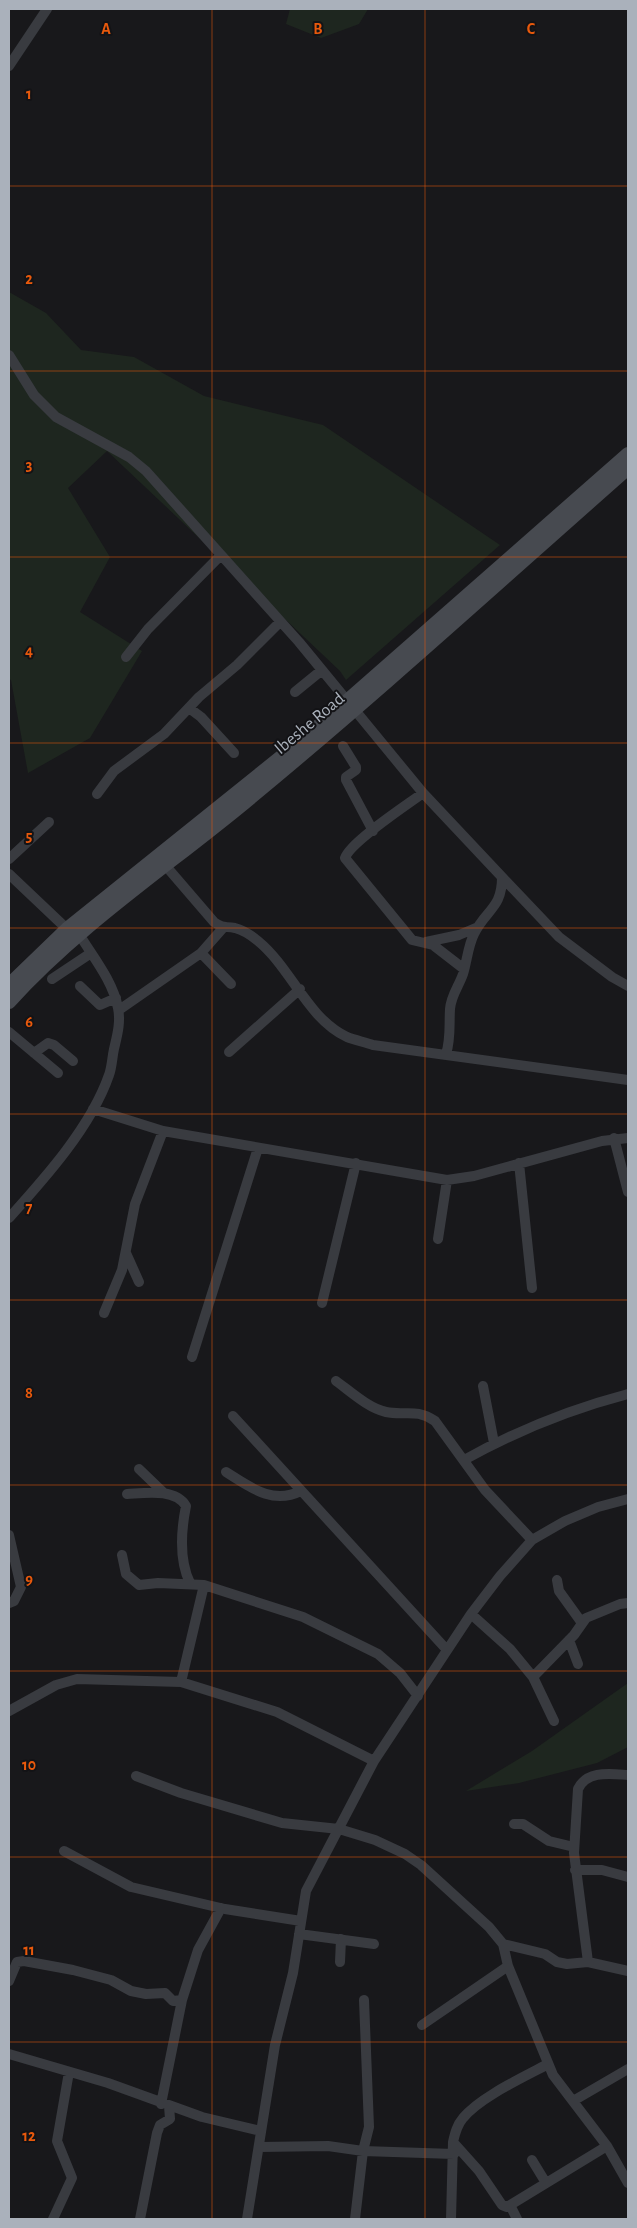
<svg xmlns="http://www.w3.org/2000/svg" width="637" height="2228" font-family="'Alegreya Sans',sans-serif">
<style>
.green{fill:#1e261f}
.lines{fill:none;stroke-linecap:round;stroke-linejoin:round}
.street{stroke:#393b40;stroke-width:10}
.secondary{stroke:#474a50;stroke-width:14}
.grid{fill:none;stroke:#e8590c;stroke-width:1;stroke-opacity:0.55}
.labels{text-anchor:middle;stroke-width:4;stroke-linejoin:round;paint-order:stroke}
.street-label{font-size:18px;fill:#aab1bb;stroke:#131316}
.grid-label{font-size:16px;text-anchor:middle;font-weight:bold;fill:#e8590c;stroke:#131316;stroke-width:4;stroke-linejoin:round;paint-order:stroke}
</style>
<rect width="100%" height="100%" fill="#18181b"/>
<path class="green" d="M290,9H368L359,24L321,38L286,24Z
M9,292L46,313L81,350L134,357L204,396L323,425L500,545L346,680L340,671L107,451L68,488L110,557L80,612L142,651L90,738L28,773L11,680L9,679Z
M628,1683V1747L597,1763L519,1783L466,1791L532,1751Z"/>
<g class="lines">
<path class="street" d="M9,66L47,9
M9,355L34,395L56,417L129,457L146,471L299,642L423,793L502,877L559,937L612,977L628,986
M126,657L148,629L221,555
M295,692L322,670
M189,708L201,717L234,753
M343,746L356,767V770L346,777V780L373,831
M423,793C407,805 350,842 345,858L412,940L433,945L464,969
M97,794L114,771L164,734L199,697L237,665L280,622
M9,859L49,822
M165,865L214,922C224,929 224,926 235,928C243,930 252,936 258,941C292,969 307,1018 347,1037C355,1040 364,1042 373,1045L628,1080
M9,874L67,929
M426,942L459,935L478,927
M201,953L231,984
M52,979L91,953
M80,986L100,1005L116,998
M119,1010L201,953L223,928
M9,1032L58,1073
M229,1052L300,989
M34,1053L48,1043L54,1045L73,1061
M446,1054C451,1039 449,1024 450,1009C451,995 459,986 463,974C467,961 468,946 474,934C486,909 502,909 502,877
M93,1109L163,1131L447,1180L474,1176L602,1141L628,1138
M614,1138L628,1192
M519,1163L532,1288
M9,1218C45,1178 91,1127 109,1075C112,1067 112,1058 114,1049C117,1036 121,1022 118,1008C113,981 93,957 79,934
M438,1239L447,1180
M126,1253L139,1282
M322,1303L356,1163
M104,1313L122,1270L135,1204L163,1131
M192,1357L258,1148
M336,1381C350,1391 368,1408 386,1412C405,1416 416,1408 435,1421L485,1490L532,1540
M483,1386L494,1443
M233,1416L447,1650
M464,1460C516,1431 571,1409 628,1394
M139,1469L164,1493
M226,1472C250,1487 272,1505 301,1491
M127,1494C145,1493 175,1488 186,1506C181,1531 179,1560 190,1583
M9,1535L21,1587L14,1601L9,1603
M122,1555L126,1574L139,1585L158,1583L204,1585L303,1617L378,1654L400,1673L418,1696
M557,1580L559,1591L582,1623
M471,1614L510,1649L533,1677L554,1721
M569,1640L578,1664
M533,1677L574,1635L586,1618L620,1604L628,1603
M181,1682L204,1585
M9,1711L56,1685L77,1679L181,1682L277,1712L374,1761
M136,1776L181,1793L282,1823L339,1829L375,1840L405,1854L421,1865L489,1927L503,1944L508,1966L553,2075L607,2146L628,2183
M514,1824H523L549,1841L574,1847
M64,1851L131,1887L225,1909L301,1921
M575,1870H602L628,1877
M299,1934L374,1944
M503,1944L545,1954L557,1962L567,1964L588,1962L628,1971
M340,1962L341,1939
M588,1962L574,1853L578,1789C587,1770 611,1774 628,1775
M9,1981L17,1962L24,1961L73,1970L111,1980L131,1991L146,1994L165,1993L173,2001L182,2000L161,2104
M182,2000L198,1950L221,1908
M422,2025L508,1966
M9,2054L108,2083L202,2117L261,2131
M573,2101L628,2069
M453,2142L479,2171L502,2205L507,2207L607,2146
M260,2147L328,2146L363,2151L454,2154
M532,2160L546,2183
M511,2207L517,2219
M53,2219L72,2178L57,2141L69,2072
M140,2219L157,2133L160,2125L170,2119L169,2106
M247,2219L275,2045L293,1973L306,1891L374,1761L471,1614L500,1576L532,1540L565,1521L598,1507L628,1499
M355,2219L363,2151L369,2127L364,2000
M451,2219L453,2142C455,2133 457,2125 463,2118C480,2097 524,2077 548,2064"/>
<path class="secondary" d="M9,985L67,929L306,737L628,454
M9,1002C78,926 165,868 244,803C375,695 501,580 628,468"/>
</g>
<path class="grid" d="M212,9V2219M425,9V2219M9,186H628M9,371H628M9,557H628M9,743H628M9,928H628M9,1114H628M9,1300H628M9,1485H628M9,1671H628M9,1857H628M9,2042H628"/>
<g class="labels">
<g class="street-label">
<text transform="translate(309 723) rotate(-40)" y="6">Ibeshe Road</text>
</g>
</g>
<g class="grid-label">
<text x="106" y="34">A</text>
<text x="318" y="34">B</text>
<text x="531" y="34">C</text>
<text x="29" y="99">1</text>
<text x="29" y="284">2</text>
<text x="29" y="470">3</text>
<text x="29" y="656">4</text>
<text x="29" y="841">5</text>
<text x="29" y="1027">6</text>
<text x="29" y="1213">7</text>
<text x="29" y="1398">8</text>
<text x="29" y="1584">9</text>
<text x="29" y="1770">10</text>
<text x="29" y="1955">11</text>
<text x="29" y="2141">12</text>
</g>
<rect width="637" height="2228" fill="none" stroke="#aab1bb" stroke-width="20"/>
</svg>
